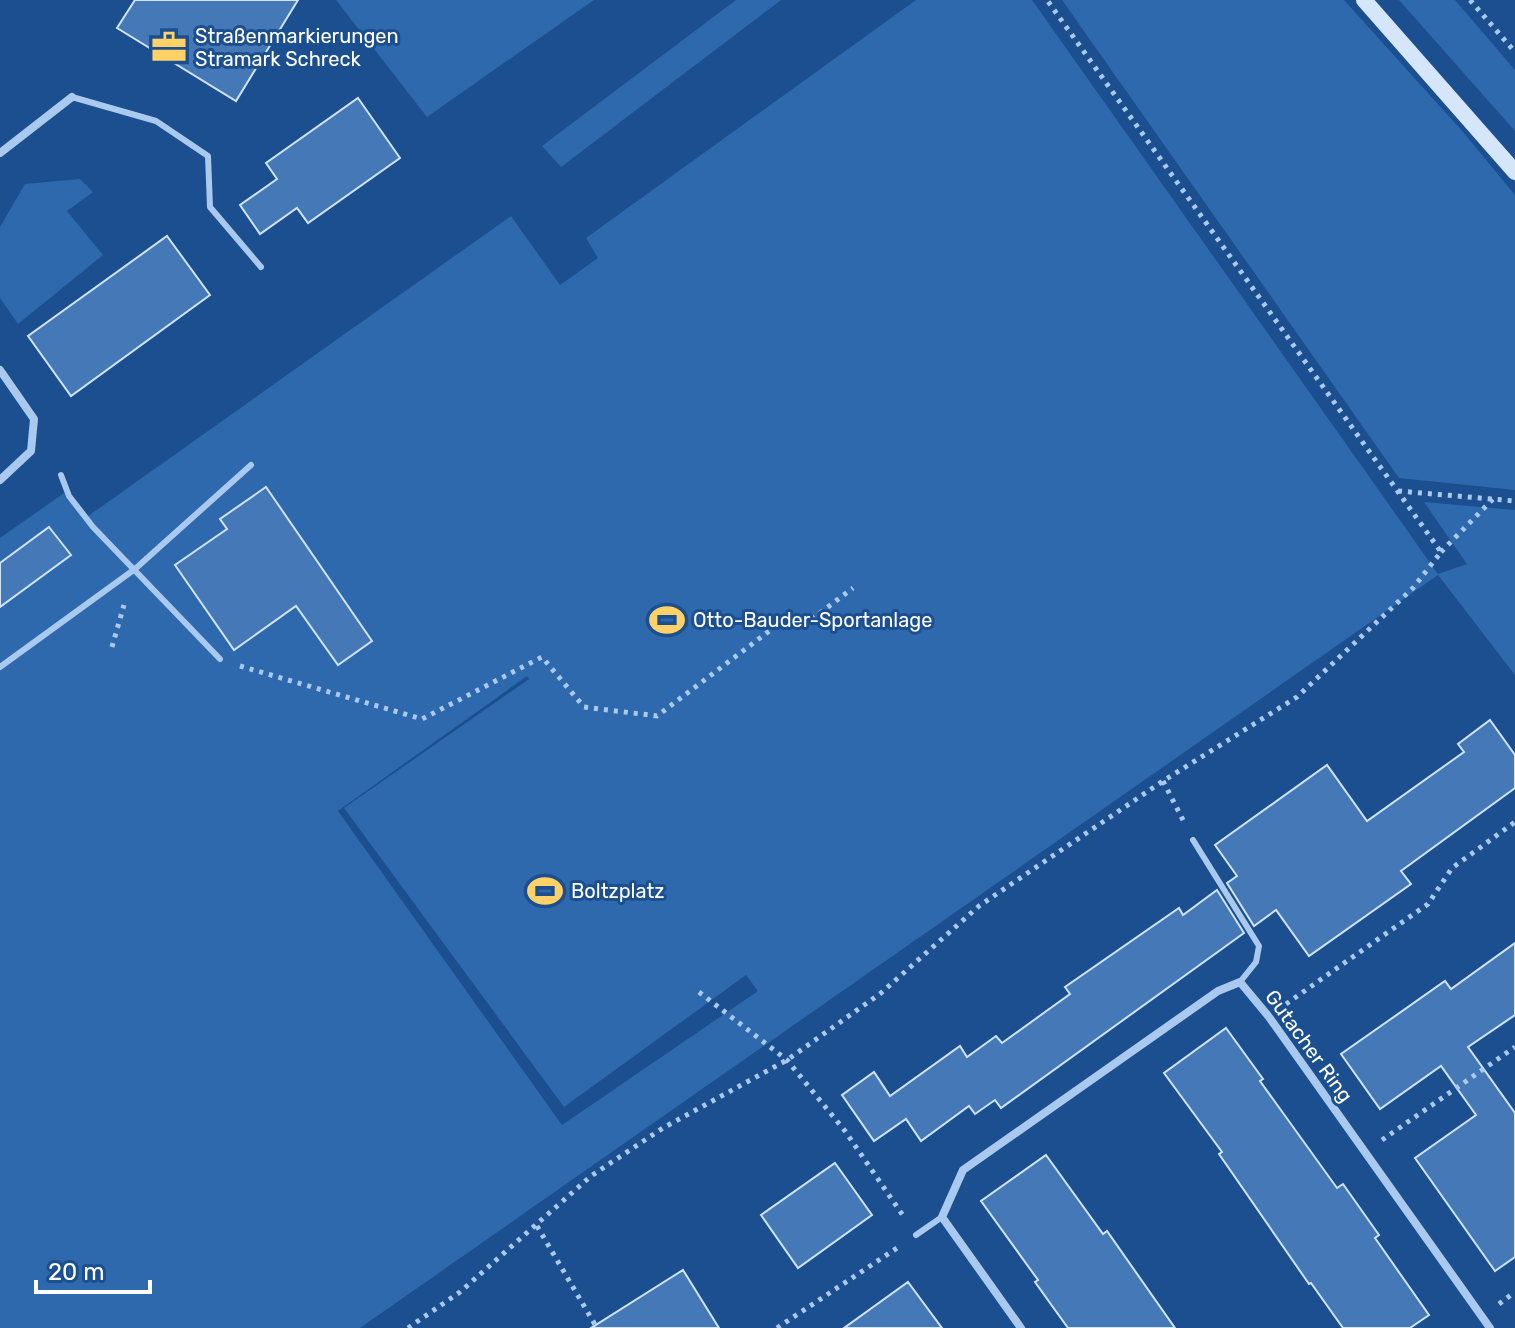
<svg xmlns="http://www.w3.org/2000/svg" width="1515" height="1328" font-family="Rubik,sans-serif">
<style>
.green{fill:#2e69ad;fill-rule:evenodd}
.building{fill:#4478b7;stroke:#cfe3fa;stroke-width:2}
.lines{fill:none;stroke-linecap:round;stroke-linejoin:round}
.path{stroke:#a9c9ee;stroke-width:5;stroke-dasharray:4 6;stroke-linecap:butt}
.service{stroke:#a9c9ee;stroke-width:6}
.minor{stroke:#a9c9ee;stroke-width:8}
.secondary{stroke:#d6e6fa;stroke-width:16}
.labels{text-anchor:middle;stroke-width:6;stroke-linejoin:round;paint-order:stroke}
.poi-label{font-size:20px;fill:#fff;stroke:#1b4f8f;text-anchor:start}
.street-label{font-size:20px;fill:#fff;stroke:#1b4f8f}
</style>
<rect width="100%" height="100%" fill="#1b4f8f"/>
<path class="green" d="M336,0H594L427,117Z
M736,0H781L561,167L542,146Z
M916,0H1032L1438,574L1467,564L1424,502L1515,510V675L1438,575L360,1328H0V538L64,493L84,519L511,216L560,285L598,258L586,238ZM527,676L529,679L344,808L564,1107L746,975L758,991L562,1125L338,811Z
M1062,0H1344L1463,132L1515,195V490L1399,478Z
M1399,0H1455L1515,70V131Z
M80,179L93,192L67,211L103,255L18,324L0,298V227L25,184Z"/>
<path class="building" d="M135,0H298L236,101L117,28Z
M358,98L400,158L308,223L297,208L260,234L240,205L277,179L266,163Z
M167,236L210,295L71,396L28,336Z
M266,487L372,641L338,665L296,606L234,650L175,565L227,529L220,519Z
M49,527L71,555L0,607V563Z
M1490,720L1515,755V788L1401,871L1411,884L1309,956L1276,910L1254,926L1227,883L1237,876L1215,845L1327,765L1367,821L1464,752L1458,744Z
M1217,890L1244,933L1001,1108L995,1100L975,1114L969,1106L921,1141L906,1119L874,1141L842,1095L874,1072L890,1096L960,1046L967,1057L996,1036L1002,1043L1070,994L1065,987L1179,908L1183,915Z
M1515,943V1015L1468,1047L1515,1113V1257L1495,1271L1415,1158L1476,1115L1441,1066L1380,1109L1341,1054L1445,981L1451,989Z
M1226,1028L1263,1079L1260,1081L1337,1188L1343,1184L1379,1235L1375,1238L1429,1315L1410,1328H1343L1311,1283L1309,1284L1219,1154L1222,1152L1164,1073Z
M1046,1155L1103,1234L1107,1231L1175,1328H1068L1035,1282L1038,1280L981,1201Z
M835,1163L872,1215L798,1268L761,1215Z
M683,1270L719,1328H591Z
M908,1282L942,1328H844Z"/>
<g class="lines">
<path class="path" d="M1470,0L1515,52
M1398,491L1515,501
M1441,552L1493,499
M112,647L124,605
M240,666L422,719L542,657L584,707L657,716L789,616L800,628L853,588
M1163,781L1184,822
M699,992L787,1060L845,1131L904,1217
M1286,1004L1428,904L1452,868L1515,822
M1382,1140L1515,1047
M537,1226L597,1328
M1499,1304L1515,1292
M408,1328L460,1292L591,1176L663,1128L787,1060L881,993L979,906L1163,781L1297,697L1413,588L1441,552L1047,0
M777,1328L900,1246"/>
<path class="service" d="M72,97L156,121L208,156L210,207L261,267
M61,475L69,496L93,527L220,659
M0,667L135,569L251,465
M1193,840L1259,946L1256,962L1240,982
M916,1235L942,1217"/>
<path class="minor" d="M0,153L72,97
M0,370L34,419L31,451L0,480
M1021,1328L942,1217L963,1170L1218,991L1240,982L1269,1017L1490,1328"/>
<path class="secondary" d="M1364,0L1515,172"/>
</g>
<defs>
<g id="office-bare" transform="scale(2.76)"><path d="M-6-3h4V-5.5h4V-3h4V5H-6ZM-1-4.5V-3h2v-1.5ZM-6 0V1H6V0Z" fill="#ffd166" stroke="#1b4f8f" stroke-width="2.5" paint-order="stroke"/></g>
<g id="stadium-bare" transform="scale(2.76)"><path d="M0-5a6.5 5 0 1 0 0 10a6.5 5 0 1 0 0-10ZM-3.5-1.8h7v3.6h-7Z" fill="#ffd166" stroke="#1b4f8f" stroke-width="2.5" paint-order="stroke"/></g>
</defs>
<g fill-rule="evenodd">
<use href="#office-bare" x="169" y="47"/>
<use href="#stadium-bare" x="667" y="620"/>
<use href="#stadium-bare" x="545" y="891"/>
</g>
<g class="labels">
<g class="poi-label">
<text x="195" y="43">Straßenmarkierungen<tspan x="195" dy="23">Stramark Schreck</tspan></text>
<text x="693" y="627">Otto-Bauder-Sportanlage</text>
<text x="571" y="898">Boltzplatz</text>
</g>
<g class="street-label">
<text transform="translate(1309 1046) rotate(54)" y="7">Gutacher Ring</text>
</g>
</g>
<path d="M36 1280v12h114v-12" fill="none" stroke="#ffffff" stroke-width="4"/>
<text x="48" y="1280" font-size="24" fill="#ffffff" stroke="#1b4f8f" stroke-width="6" paint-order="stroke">20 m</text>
</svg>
